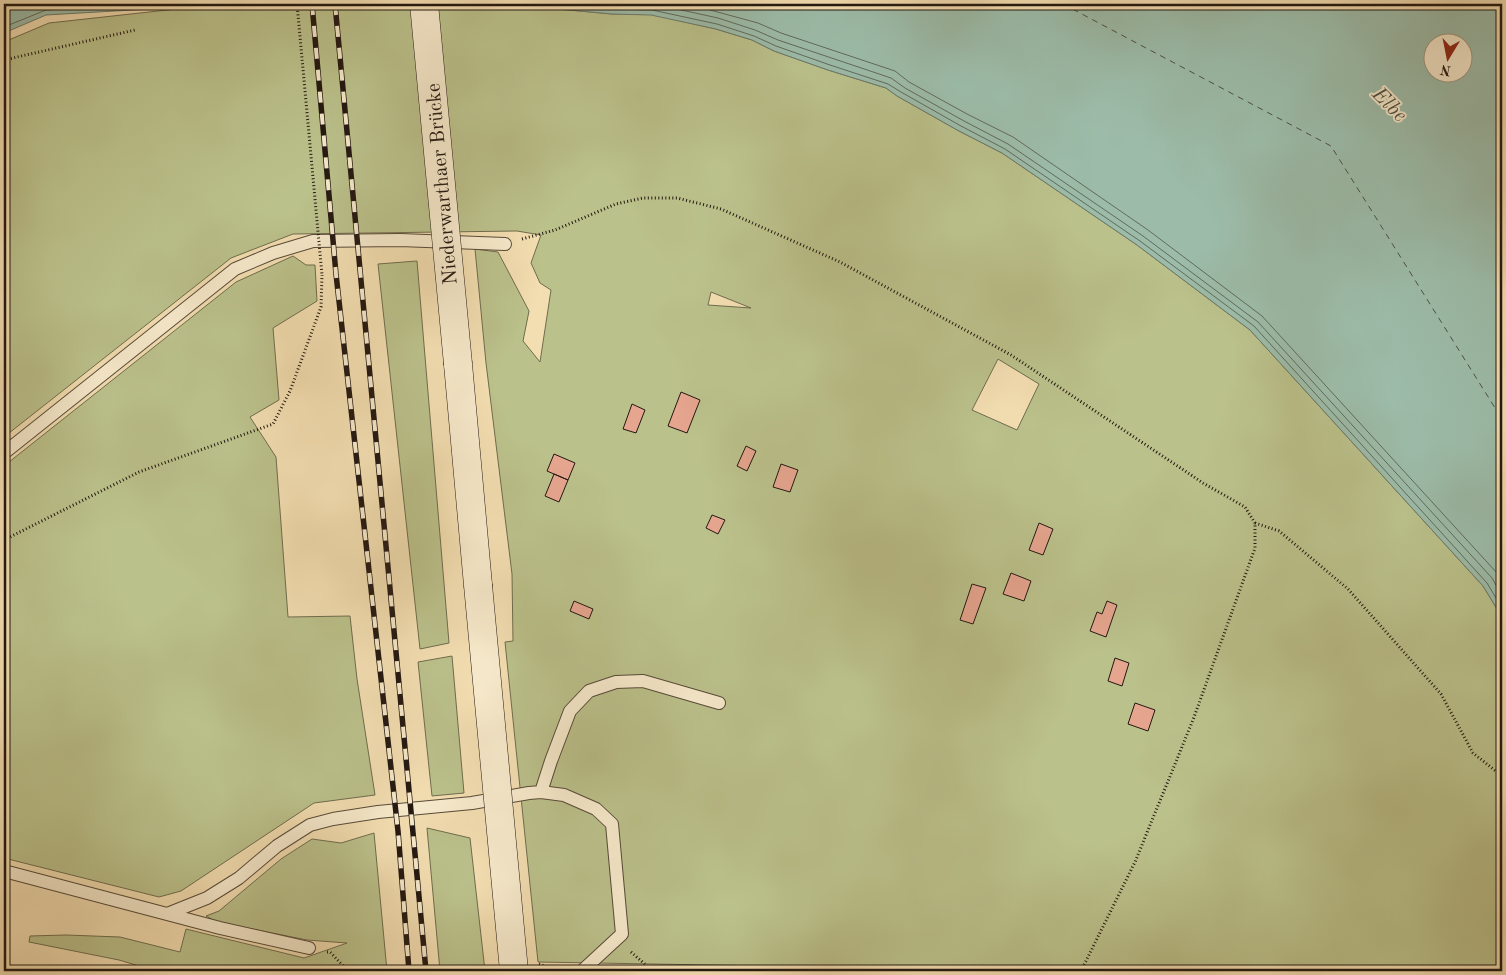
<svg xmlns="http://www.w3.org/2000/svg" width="1506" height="975" font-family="'Old Standard TT',serif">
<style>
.green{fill:#bbc18b;stroke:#6f6c4e;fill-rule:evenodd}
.water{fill:#9cbca9;stroke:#6c7a6c;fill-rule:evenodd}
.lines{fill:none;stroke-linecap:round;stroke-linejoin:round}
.shore{stroke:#606a5d;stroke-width:1}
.ferry{stroke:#4d5146;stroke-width:1;stroke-dasharray:6 5;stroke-linecap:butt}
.building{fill:#e6a58f;stroke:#231811}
.lane-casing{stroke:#574a39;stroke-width:14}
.secondary-casing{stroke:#231811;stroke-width:29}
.path{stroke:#231811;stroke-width:3;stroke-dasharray:1 2.5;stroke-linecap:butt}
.lane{stroke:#f7eacc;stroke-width:12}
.secondary{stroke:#f7eacc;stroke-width:28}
.rail-casing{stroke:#231811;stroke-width:5.5}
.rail{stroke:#f7eacc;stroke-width:4;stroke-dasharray:11;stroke-linecap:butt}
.secondary-bridge-casing{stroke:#231811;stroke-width:29;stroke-linecap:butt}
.path-bridge{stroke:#231811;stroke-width:3;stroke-dasharray:1 2.5;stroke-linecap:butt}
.secondary-bridge{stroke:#f7eacc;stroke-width:28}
.labels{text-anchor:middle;stroke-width:4;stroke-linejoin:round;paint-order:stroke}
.street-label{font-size:20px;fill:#231811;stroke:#f7eacc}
.water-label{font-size:21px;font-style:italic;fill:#4d5146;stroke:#f7eacc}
</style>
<rect width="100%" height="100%" fill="#f3deb1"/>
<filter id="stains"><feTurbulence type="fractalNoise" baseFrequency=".004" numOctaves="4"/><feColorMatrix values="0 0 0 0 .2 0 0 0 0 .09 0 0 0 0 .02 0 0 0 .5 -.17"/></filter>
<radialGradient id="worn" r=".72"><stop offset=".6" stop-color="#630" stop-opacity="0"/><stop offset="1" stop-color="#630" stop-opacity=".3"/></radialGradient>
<path class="green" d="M222,4H541L558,9L612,14H651L716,29L752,40L774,51L828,70L886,88L897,96L959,131L1002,153L1137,245L1250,330L1483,586L1502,617V971H917L882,968L538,962L505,642L513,641L512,574L486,363L475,249L498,252L529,311L523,341L540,362L551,290L540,283L531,263L541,235L517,231L293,234L231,258L4,437V42L49,23ZM711,292L751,308L708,305ZM998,359L1039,384L1017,430L972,410Z
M293,256L306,265H315L317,301L273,328L279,400L250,417L276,457L288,617L350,616L357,679L375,795L314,803L181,891L159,897L4,858V466L236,282Z
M417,261L449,643L420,649L378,264Z
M452,656L464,793L432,796L418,662Z
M427,828L470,838L485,971H440Z
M374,833L387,971H156L119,960L29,942L30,936L66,935L120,937L180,952L186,929L304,958L347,943L307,940L217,922L206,916L219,911L281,859L312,839L341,843Z"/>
<path class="water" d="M4,4H182L166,8L46,15L4,33Z
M541,4H1502V617L1483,586L1250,330L1137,245L1002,153L959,131L897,96L886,88L828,70L774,51L752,40L716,29L651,15L612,14L558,9ZM1434,42H1464V72H1434Z"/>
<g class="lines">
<path class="shore" d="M557,4L612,9L652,10L717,24L754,36L776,46L830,65L888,84L901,92L961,126L1005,149L1140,241L1254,326L1487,583L1502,608
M654,4L718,18L755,30L778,40L891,78L905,88L964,121L1008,144L1143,236L1258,322L1492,578L1502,596
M688,4L758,23L781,33L895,71L909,82L967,114L1013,137L1148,230L1262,316L1497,573L1502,581
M4,27L46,10L150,4"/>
<path class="ferry" d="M1063,4L1331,146L1502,419"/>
</g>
<path class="building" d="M681,392L700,400L687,433L668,426Z
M632,404L645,410L636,433L623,429Z
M746,446L756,451L747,471L737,466Z
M554,454L575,463L568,480L547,471Z
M781,464L798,470L790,492L773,487Z
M554,474L568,480L559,502L545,496Z
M712,515L725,520L718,534L706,528Z
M1039,523L1053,529L1043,555L1029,550Z
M1011,573L1031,581L1024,601L1003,594Z
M972,584L986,588L973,624L960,620Z
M574,601L593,609L589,619L570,611Z
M1107,601L1117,605L1106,637L1090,631L1097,612L1102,614Z
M1115,658L1129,663L1122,686L1108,681Z
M1135,703L1155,710L1148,731L1128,724Z"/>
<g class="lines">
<g class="lane-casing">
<path id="lane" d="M4,453L235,269L273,253L313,241L400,240L505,244
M541,792L551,761L570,711L589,691L616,682L643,681L719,703
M4,871L167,914L207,898L239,878L277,846L310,825L333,819L378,812L472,803L529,793L541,792L564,795L596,809L612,824L622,934L582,971
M167,914L220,928L309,948"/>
</g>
<g class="secondary-casing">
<path id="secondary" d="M458,364L478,585"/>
</g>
<path class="path" d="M4,60L135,30
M522,239L555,230L616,204L643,198H677L721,209L840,262L1011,355L1203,483L1245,507L1255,523V548L1193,720L1135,862L1084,965L1076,971
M1255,523L1279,531L1348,589L1441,694L1473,753L1502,776
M4,540L139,472L273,424L290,391L321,307L322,275
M327,952H330L348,971
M631,952L647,966L659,971
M539,964L559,971"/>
<use href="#lane" class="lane"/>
<use href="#secondary" class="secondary"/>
<g class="rail-casing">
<path id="rail" d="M312,4L336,274L398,831L409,971
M335,4L426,971"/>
</g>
<use href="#rail" class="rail"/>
<g class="secondary-bridge-casing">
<path id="secondary-bridge" d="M424,4L458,364
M478,585L514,971"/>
</g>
<path class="path-bridge" d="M297,4L322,275"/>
<use href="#secondary-bridge" class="secondary-bridge"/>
</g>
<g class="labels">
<g class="street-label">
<text transform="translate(441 184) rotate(-95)" y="7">Niederwarthaer Brücke</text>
</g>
<g class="water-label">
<text transform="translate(1390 104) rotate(45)" y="7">Elbe</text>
</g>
</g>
<rect width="1506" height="975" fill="none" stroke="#f3deb1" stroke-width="20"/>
<rect x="5" y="5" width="1496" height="965" fill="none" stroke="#231811" stroke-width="2.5"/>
<rect x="10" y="10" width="1486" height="955" fill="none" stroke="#231811"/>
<g transform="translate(1448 58) rotate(190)"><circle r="24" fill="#f7eacc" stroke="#a29681"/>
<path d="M0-4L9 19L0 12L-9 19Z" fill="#8f2418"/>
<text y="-8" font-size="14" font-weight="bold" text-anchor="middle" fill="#231811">N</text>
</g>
<rect width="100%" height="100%" filter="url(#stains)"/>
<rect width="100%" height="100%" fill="url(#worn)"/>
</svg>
